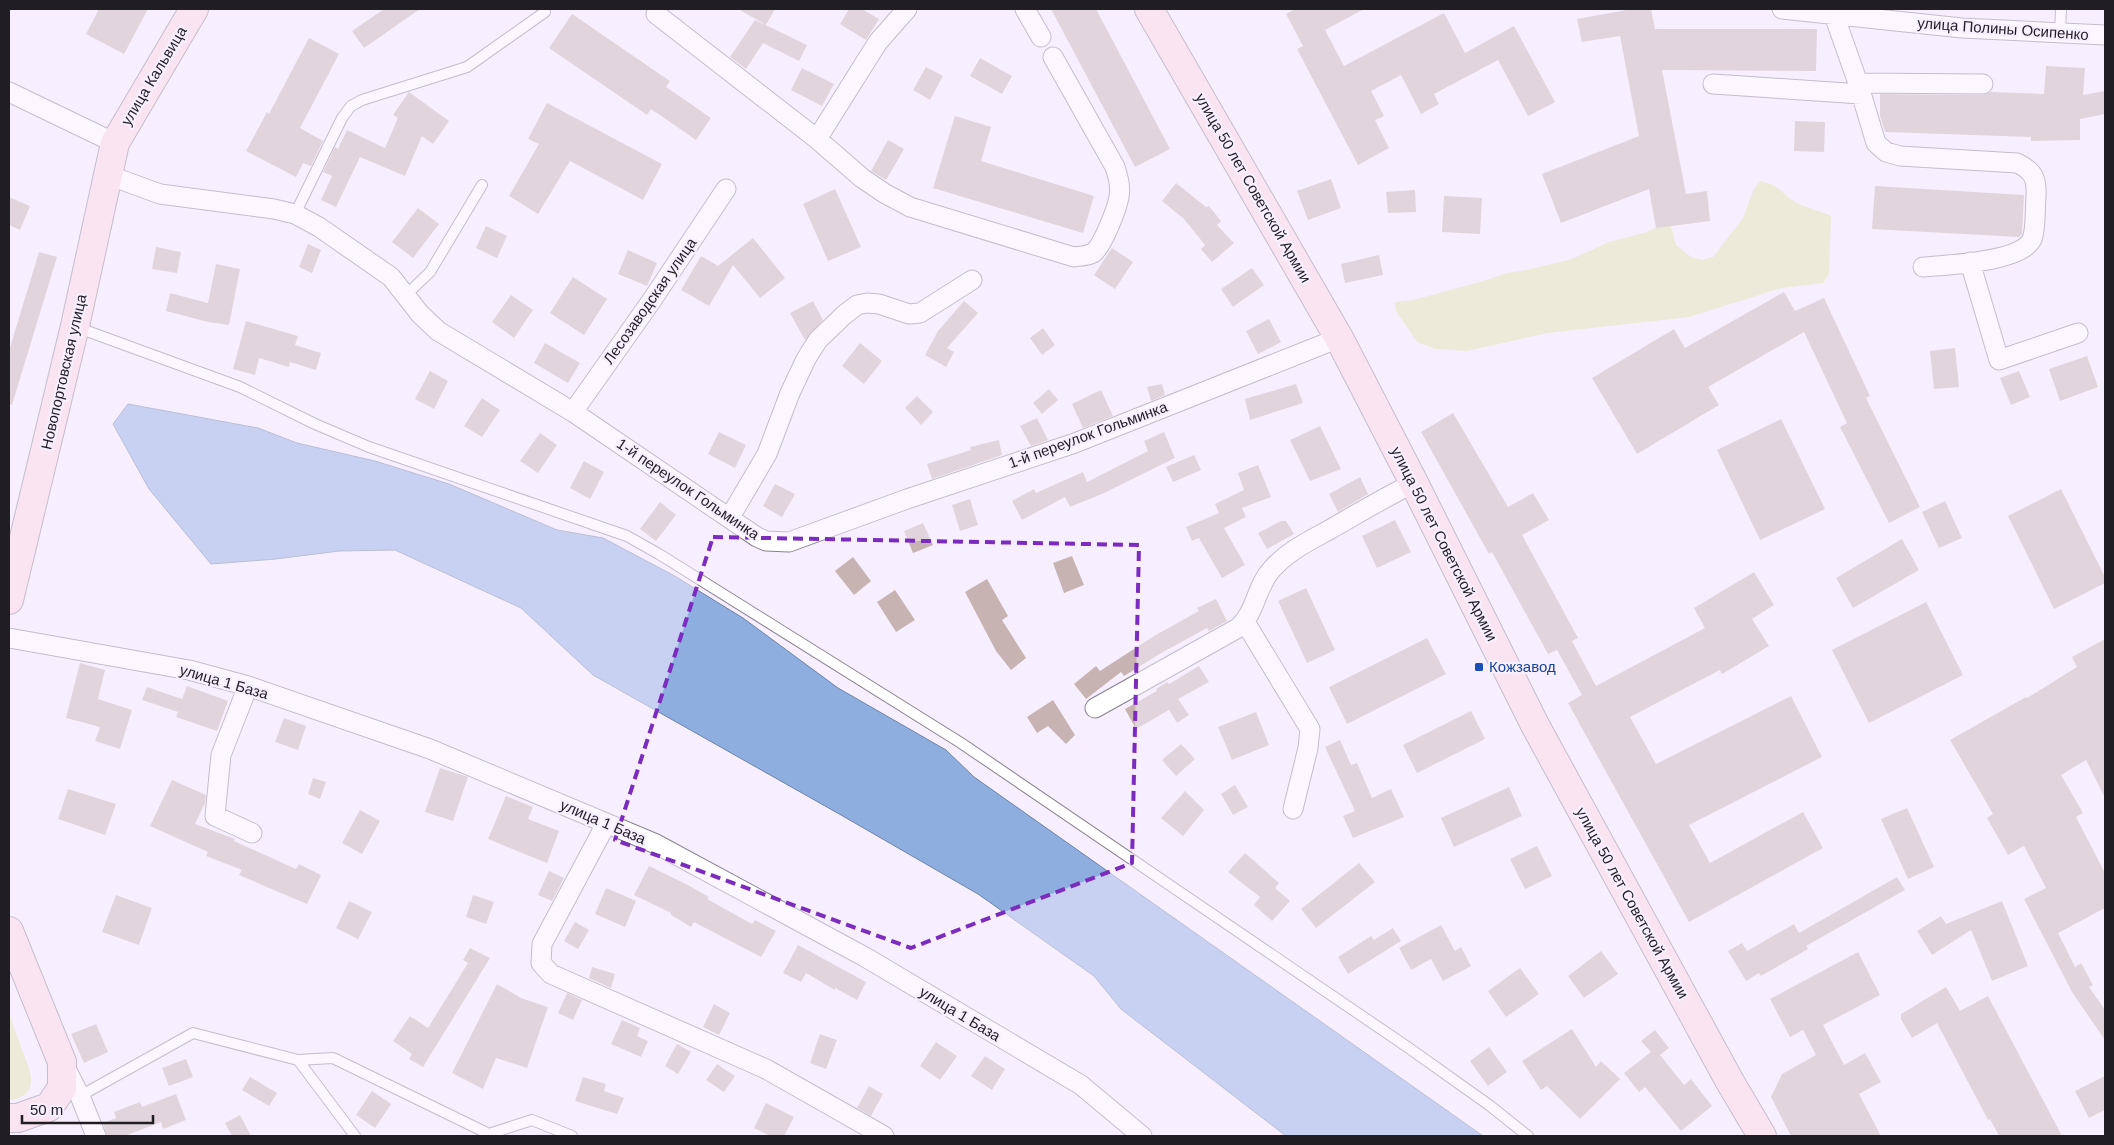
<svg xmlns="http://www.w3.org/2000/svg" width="2114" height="1145" font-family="Arial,sans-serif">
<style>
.green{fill:#dfe5aa}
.water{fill:#8eaedf;stroke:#6d83a7}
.building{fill:#c7b4b2}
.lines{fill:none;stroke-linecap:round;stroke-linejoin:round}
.lane-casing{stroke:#87808e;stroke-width:12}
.street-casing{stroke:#87808e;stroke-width:21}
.secondary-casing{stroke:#87808e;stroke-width:30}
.lane{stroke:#fff;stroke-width:10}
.street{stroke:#fff;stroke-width:19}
.secondary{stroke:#fdd8e1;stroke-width:28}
.marked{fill:none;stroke:#7b2cbf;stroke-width:4;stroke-dasharray:10 6;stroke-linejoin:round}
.transit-dot{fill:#1a4fb4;stroke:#f7efff;stroke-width:2}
.labels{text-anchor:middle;stroke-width:4.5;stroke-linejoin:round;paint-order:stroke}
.street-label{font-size:15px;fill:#211e23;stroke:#f7efff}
.transit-label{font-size:15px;fill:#164399;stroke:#f7efff;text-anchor:start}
</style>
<rect width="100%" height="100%" fill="#f7efff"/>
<path class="green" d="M1760,181C1782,186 1778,191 1794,201C1805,208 1819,210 1831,216L1829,274L1823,283L1782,288L1689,317L1548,333L1467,351L1435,349L1417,342L1396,311L1395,302L1413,300L1480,282L1507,273L1526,270L1572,259L1609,242L1647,232L1662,223L1671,226L1676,245L1691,257L1702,260L1713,257L1743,218L1754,189Z
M9,1013C13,1025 18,1037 22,1050C30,1071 42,1094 11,1100L9,1099Z"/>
<path class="water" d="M128,404L258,428L297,443L375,461L449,484L557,530L603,538L673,575L743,618L838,688L946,750L974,777L1483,1136H1286L1121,1009L1094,976L978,894L841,815L593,675L521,608L395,550L339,551L276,559L211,564L149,489L113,424Z"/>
<path class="building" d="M99,9H148L124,54L86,34Z
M384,9H420L364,48L352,31Z
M738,9H775L766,25Z
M849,9H862L879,19L866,40L840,24Z
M1051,9H1096L1170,149L1135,167Z
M1295,9H1364L1325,30L1344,66L1444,13L1465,53L1514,26L1555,102L1528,116L1498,60L1434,94L1439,104L1421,114L1401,75L1371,91L1384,116L1375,120L1389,148L1358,165L1297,49L1303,46L1286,14Z
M1632,9H1651L1655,29H1817L1816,71L1662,70L1686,194L1707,191L1710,221L1656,228L1649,189L1561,223L1542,174L1639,136L1620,36L1582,42L1577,19Z
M572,14L670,81L666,87L711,118L696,140L651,109L647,115L549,48Z
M755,20L807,45L799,61L763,43L746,69L730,57Z
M309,38L339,54L300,128L323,141L311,166L303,163L296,177L246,151L267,112L269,114Z
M980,58L1012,76L1002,94L970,76Z
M2046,66L2085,68L2083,95L2105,91V114L2080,119V140L2031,141V137L1885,132L1880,116V94L1983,95L1991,92L2044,94Z
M926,67L943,76L930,100L913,90Z
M802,68L834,84L822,106L791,90Z
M409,92L449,121L433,144L422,136L405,176L360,157L336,207L321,200L332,176L323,172L335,147L338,149L347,130L385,148L398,118L393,115Z
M547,103L662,164L643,200L570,161L538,214L509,196L539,144L528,139Z
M955,116L991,127L981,161L1094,196L1083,233L933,188Z
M1795,121L1825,122L1824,152L1794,151Z
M888,140L904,149L886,180L871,171Z
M1331,179L1341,208L1308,220L1297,191Z
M1176,183L1206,207L1209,206L1221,221L1217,225L1234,243L1212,262L1201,249L1205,245L1184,219L1162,201Z
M1875,186L2024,195L2022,234L2019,237L1872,229Z
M835,189L861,247L828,261L803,204Z
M1415,190L1416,212L1388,213L1386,192Z
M1444,196L1482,198L1480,234L1442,232Z
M9,197L30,206L20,230L9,225Z
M418,208L439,224L413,258L392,242Z
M486,226L507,236L497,258L476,248Z
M753,238L785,278L760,298L733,265L709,306L681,290L701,256L718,266Z
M308,244L321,250L312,273L299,267Z
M156,247L181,252L177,273L152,269Z
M1112,248L1133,262L1115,289L1094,275Z
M628,250L657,263L647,286L618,274Z
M39,252L57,257L12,405L9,404V351Z
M1379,255L1383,275L1345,283L1341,264Z
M216,264L240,269L229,325L208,322L166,311L170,293L208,303Z
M1252,268L1264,285L1233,307L1221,289Z
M573,277L607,299L584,335L550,313Z
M1784,292L1795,311L1824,298L1870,396L1866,398L1920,507L1889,523L1840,427L1847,423L1804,332L1708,387L1719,405L1637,454L1592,378L1674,329L1685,348Z
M511,295L533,310L514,338L492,322Z
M813,301L823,320L805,340L790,313Z
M964,301L978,313L947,348L954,352L946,367L925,355L938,331Z
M1269,319L1281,342L1258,354L1246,331Z
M246,321L298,336L295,345L321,353L316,370L290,362L289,367L259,358L255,375L233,369Z
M1043,328L1055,345L1042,355L1030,338Z
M545,343L580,363L568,383L534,363Z
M860,343L882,361L864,384L842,366Z
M1955,348L1959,387L1934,389L1930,351Z
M2087,356L2098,387L2060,401L2049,369Z
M430,371L448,381L434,409L415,399Z
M2019,371L2030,397L2011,405L2000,378Z
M1162,384L1165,395L1151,401L1147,387Z
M1296,384L1303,403L1250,420L1245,399Z
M1049,389L1058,400L1042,414L1033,403Z
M1101,390L1113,416L1083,428L1072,404Z
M917,396L933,412L921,425L905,408Z
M482,398L500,410L482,437L464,426Z
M1453,413L1508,507L1533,493L1549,520L1522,535L1578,638L1572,641L1596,686L1705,628L1694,608L1754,572L1774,605L1752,619L1769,646L1722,674L1720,670L1630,717L1656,764L1791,696L1822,757L1689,825L1710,863L1803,812L1823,848L1689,922L1568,703L1582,695L1557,650L1548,654L1492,552L1489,554L1421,432Z
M1037,418L1048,440L1031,446L1020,426Z
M1781,419L1825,509L1760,540L1717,450Z
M1320,426L1341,469L1310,481L1290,440Z
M719,432L746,445L735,468L708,454Z
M1164,432L1175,458L1104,493L1070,507L1065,497L1022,520L1012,501L1034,489L1036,493L1083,472L1087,482L1148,451L1144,441Z
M540,433L557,445L538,473L520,461Z
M999,440L1002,455L932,479L927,464L971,450L970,447Z
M1194,455L1201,470L1173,482L1166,467Z
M584,461L604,472L590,499L570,488Z
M1258,465L1271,497L1242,508L1246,517L1224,528L1245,565L1222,578L1199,538L1192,541L1186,527L1219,513L1215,504L1244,490L1238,473Z
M1360,477L1368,494L1338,512L1329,494Z
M775,484L795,494L782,517L763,506Z
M2061,489L2105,577V583L2054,609L2008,516Z
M970,499L978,525L960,531L952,505Z
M1945,501L1962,538L1939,548L1922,512Z
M660,502L676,515L656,541L640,529Z
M1395,520L1411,552L1377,568L1362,536Z
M1281,521H1286L1294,534L1267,549L1258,533Z
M923,523L933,545L913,553L904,531Z
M1902,539L1919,570L1853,608L1836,578Z
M1072,556L1084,585L1064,593L1053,563Z
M853,557L871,581L854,595L835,571Z
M987,579L1008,616L1002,620L1026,658L1011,670L996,651L965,592Z
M1306,588L1335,650L1307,663L1278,601Z
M895,590L915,620L896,632L877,602Z
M1216,599L1227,621L1209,631L1207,628L1163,652L1124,676L1121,672L1086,699L1074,684L1096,666L1100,671L1154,636L1199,611L1197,608Z
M1926,602L1963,675L1869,723L1832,650Z
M1427,638L1446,674L1347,724L1329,687Z
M2105,639V798L2086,760L2061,775L2083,813L2076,817L2105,873V908L2058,933L2075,967L2081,963L2093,985L2089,987L2105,1010V1040L2072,992L2024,899L2046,888L2024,846L2008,855L1987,818L1993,814L1950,740L2026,697L2027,698L2077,667L2072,657Z
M80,663L105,670L98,699L132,710L120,749L95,741L100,727L66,718Z
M1199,666L1209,682L1178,699L1189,715L1177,723L1169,710L1136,729L1125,709L1157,691L1156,689L1167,682L1169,684Z
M187,686L228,701L217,731L176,717L178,712L142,700L147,687L182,699Z
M1053,700L1075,735L1066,744L1048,726L1037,733L1027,717Z
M1471,711L1485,739L1417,773L1403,745Z
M1256,712L1269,745L1232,760L1218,727Z
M284,718L306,726L298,750L275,742Z
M1340,740L1351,765L1357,763L1372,798L1391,789L1404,817L1353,838L1343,816L1355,811L1325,747Z
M1181,744L1195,759L1176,776L1162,760Z
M440,768L468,777L453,821L425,812Z
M313,778L326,782L320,799L308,794Z
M172,780L206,795L205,803L195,824L235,839L234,841L296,869L299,864L321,875L307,904L239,875L242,870L206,856L208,852L150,826Z
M1235,785L1248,807L1233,815L1221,794Z
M1509,787L1522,816L1454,847L1441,818Z
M68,789L116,804L105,835L58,819Z
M1185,791L1204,810L1183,836L1161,818Z
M506,796L533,807L528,819L559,831L547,863L488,839Z
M1907,808L1934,867L1908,879L1881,819Z
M360,810L380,821L362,854L342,843Z
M1537,846L1552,876L1525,889L1510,859Z
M1245,853L1279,883L1275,888L1290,901L1272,921L1254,905L1260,897L1228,872Z
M1359,863L1375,882L1316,928L1301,909Z
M649,866L688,885L709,897L707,899L752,924L755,920L776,931L761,957L694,922L691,927L671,915V913L634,895Z
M549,871L564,878L552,901L538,895Z
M1897,877L1905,890L1806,946L1808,949L1761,976L1759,973L1746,981L1728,951L1742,943L1747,951L1794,924L1799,933Z
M606,888L636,901L625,927L595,914Z
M116,895L152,908L139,945L102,932Z
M473,895L494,902L486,924L466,917Z
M349,901L372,912L358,939L336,928Z
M2002,901L2028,966L1992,981L1971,930L1932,955L1917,931L1941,916L1946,924Z
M575,922L589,930L578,949L564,941Z
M1441,925L1455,951L1461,947L1471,966L1443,981L1431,959L1411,970L1399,948Z
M1393,928L1401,941L1348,974L1338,957L1371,936L1374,940Z
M798,945L866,982L857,1000L835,988V990L806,973L801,982L783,973Z
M470,948L490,958L423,1067L409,1059L412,1054L393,1041L410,1016L428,1028L468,963L463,960Z
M1601,951L1618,974L1584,998L1568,976Z
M1858,952L1880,995L1823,1025L1844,1065L1865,1053L1881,1082L1859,1094L1881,1136H1791L1771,1097L1782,1074L1816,1055L1803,1030L1790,1037L1770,999Z
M592,967L615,974L611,988L589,978Z
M1520,968L1539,994L1506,1017L1488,991Z
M497,984L521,998L548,1007L527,1068L496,1058L483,1089L452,1073Z
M1946,987L1960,1011L1988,996L2062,1136H1999L1990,1119L1988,1120L1937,1023L1912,1038L1901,1019V1014Z
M567,993L582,1000L573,1020L558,1013Z
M714,1004L730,1013L719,1035L703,1027Z
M622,1020L640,1028L637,1036L648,1041L641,1057L611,1044Z
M96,1024L108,1052L84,1063L71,1034Z
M1572,1029L1596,1067L1601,1061L1620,1079L1580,1119L1547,1086L1541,1090L1522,1061Z
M1655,1030L1669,1048L1660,1055L1684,1085L1691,1079L1712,1106L1681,1131L1645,1087L1639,1092L1624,1073L1651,1052L1641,1041Z
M820,1034L837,1040L826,1069L810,1063Z
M936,1042L957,1056L940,1080L920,1066Z
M677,1044L691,1052L678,1074L665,1066Z
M1489,1047L1507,1072L1488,1086L1470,1061Z
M985,1056L1005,1069L992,1090L971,1076Z
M186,1059L193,1077L169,1086L162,1068Z
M717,1064L735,1076L724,1092L706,1080Z
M2105,1076V1110L2089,1118L2075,1091Z
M250,1077L277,1093L269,1106L242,1090Z
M583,1077L606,1084L604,1091L624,1098L617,1114L575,1101Z
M869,1086L883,1094L871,1116L857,1108Z
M372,1091L391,1104L375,1128L356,1115Z
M176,1094L186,1120L163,1129L161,1122L125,1136H107L103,1123L116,1118L114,1112L140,1102L142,1107Z
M766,1103L794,1117L784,1136H770L754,1128Z
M240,1115L251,1136H232L225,1123Z"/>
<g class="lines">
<g class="lane-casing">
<path id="lane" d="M2060,33L2061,9
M295,214L342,118L351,106L362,100L467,67L545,12
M406,295L430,272L482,185
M76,327L240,387L315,424L369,447L627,536L659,554L961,743L1406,1046L1489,1105L1528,1136
M298,1060L333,1058L489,1134L532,1120L572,1136
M80,1096L193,1033L298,1060L355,1136"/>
</g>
<g class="street-casing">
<path id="street" d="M1025,9L1041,37
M1782,9L1962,28L2105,35
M656,14L817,139L862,178L884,193L910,207L1074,257C1081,256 1087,256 1093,253C1102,247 1117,209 1119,197C1121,186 1118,177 1115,167L1053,57
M1834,15L1858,83L1876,143L1886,152L1900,156L2017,163C2034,171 2037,179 2036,197C2035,207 2036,230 2032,239C2022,262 1947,265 1923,267
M1858,83L1983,84
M1713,84L1861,94
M9,92L115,143
M817,139L878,42L907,9
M108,175L160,194L274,209L295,214L319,227L391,277L420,314L438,331L573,412L757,537L766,541L789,542L907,499L1075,443L1339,338
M1970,262L1999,360L2078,333
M573,412L652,300L726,189
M730,517L767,454L790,393L806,359L818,340L844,315L857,305L867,303L879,304L909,314L920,313L972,280
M1245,622L1310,729L1308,748L1293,809
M9,638L189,670L248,686L430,749L656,844L865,957L1081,1085L1142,1136
M248,686L221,755L215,816L252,833
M1095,708L1238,628C1256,613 1256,586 1272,569C1288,551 1309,541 1329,530C1357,514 1385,497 1414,483
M606,824L542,944L541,963L551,974L766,1069L884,1136
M64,1065L80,1096L96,1136"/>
</g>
<g class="secondary-casing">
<path id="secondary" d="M1149,9L1339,338L1414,483L1535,725L1729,1080L1762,1136
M9,600L75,326L115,143L194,9
M9,931L62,1062V1088L49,1107L18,1118H9"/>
</g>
<use href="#lane" class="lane"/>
<use href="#street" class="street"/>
<use href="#secondary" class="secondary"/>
</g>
<path d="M0 0H2114V1145H0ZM713,537L1139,545L1132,863L911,948L615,840Z" fill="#f7efff" fill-opacity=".55" fill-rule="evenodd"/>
<path class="marked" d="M713,537L1139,545L1132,863L911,948L615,840Z"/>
<rect class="transit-dot" x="1474" y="662" width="10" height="10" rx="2.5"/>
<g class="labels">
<g class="street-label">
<text transform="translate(2003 29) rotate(4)" y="5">улица Полины Осипенко</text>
<text transform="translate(154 76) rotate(-59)" y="5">улица Кальвица</text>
<text transform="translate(1253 188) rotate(60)" y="5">улица 50 лет Советской Армии</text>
<text transform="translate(650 301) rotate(-55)" y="5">Лесозаводская улица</text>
<text transform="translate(64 372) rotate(-77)" y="5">Новопортовская улица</text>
<text transform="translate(1088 435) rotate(-20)" y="5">1-й переулок Гольминка</text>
<text transform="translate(688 489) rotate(34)" y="5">1-й переулок Гольминка</text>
<text transform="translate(1444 544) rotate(63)" y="5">улица 50 лет Советской Армии</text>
<text transform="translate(224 682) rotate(16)" y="5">улица 1 База</text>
<text transform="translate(603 822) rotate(23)" y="5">улица 1 База</text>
<text transform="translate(1632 903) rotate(61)" y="5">улица 50 лет Советской Армии</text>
<text transform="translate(960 1014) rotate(31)" y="5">улица 1 База</text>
</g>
<g class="transit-label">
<text x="1489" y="672">Кожзавод</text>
</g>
</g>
<rect width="2114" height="1145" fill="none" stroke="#211e23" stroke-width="20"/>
<path d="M22 1115v8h131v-8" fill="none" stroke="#211e23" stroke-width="2.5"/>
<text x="30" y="1115" font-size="15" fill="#211e23" stroke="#f7efff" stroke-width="4" paint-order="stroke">50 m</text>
</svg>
